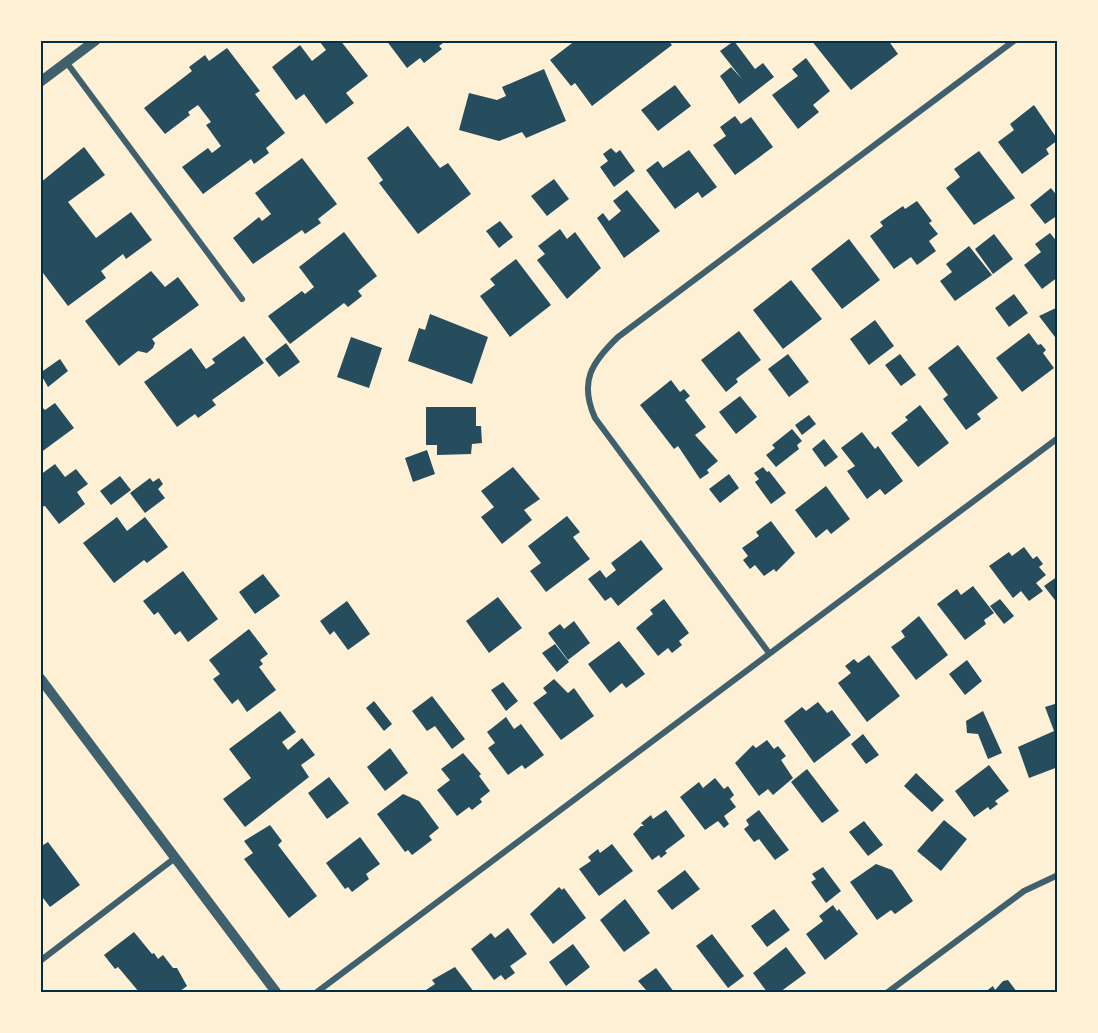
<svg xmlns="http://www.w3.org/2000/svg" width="1098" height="1033" font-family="Overpass,sans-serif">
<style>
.building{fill:#264d5e}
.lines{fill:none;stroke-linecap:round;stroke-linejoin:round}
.minor{stroke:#3f606c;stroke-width:6}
.tertiary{stroke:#3f606c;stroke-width:10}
.neatline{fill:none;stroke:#003049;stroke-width:2}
</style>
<rect width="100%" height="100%" fill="#fdf0d5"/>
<path class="building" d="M323,40H340L368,76L346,93L354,103L326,124L304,94L296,100L272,67L300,45L312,61L326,50L320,42Z
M386,40H447L439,46L442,49L424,63L420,58L407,68Z
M576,40H668L672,45L592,106L575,83L571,86L550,60Z
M811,40H888L898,54L851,90Z
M734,41L755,69L763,63L774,77L739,104L720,76L731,67L742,79L720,51Z
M227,48L260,91L255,94L285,133L266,148L269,153L254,164L251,159L203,194L182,167L208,148L212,153L221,146L206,125L211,122L198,105L188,112L190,115L165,134L144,108L192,71L189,67L205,55L209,61Z
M806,58L830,91L813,105L819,112L798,129L772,95L798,76L792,69Z
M544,69L566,121L526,138L522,132L499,141L459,130L469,93L497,100L506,96L502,87Z
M675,85L691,106L658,131L641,110Z
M1034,105L1058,140L1046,149L1049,154L1022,174L998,142L1014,130L1010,124Z
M735,116L741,124L751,117L773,147L735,175L713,145L726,136L720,127Z
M408,126L440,168L448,163L471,194L418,234L379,183L383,180L367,158Z
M84,147L105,175L68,202L96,238L131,212L152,240L126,259L123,254L101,271L106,278L68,306L40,269V183Z
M611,148L616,153L620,150L635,171L614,187L600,167L608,161L603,154Z
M689,150L717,187L702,198L698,192L675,209L646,170L658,161L663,168Z
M979,151L1015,198L974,225L946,188L960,177L954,169Z
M302,158L337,204L318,219L321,223L305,234L302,230L253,264L233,238L259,217L262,221L271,214L255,193Z
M554,179L569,199L547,216L531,196Z
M1051,188L1058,197V215L1045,224L1030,205Z
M627,190L660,231L624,258L597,218L603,213L609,221L621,211L613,201Z
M917,201L932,221L929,223L938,234L929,241L936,251L917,265L911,257L894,269L870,236L883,226L880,222L903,206L905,209Z
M500,221L513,237L499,248L486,231Z
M560,229L567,239L575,232L601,268L567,299L537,260L545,254L538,246Z
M344,232L377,276L358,291L362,296L348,307L344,303L290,344L268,316L302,291L305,294L314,287L299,267Z
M1050,233L1058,243V277L1042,289L1024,265L1041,252L1035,244Z
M994,234L1013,259L993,274L975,249Z
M849,239L880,280L842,309L811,269Z
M969,246L992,275L955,301L940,281L952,272L946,264Z
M516,259L551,305L510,337L480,296L495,285L490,279Z
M151,271L165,287L178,277L199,305L152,339L155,343L153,348L147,353L138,351L119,366L85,321Z
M791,280L822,319L783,349L753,310Z
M1014,294L1028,313L1009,327L995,308Z
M1058,307V341L1039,316Z
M430,314L488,337L472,384L408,361L419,328L425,330Z
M875,320L894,346L869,365L850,339Z
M739,331L761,360L736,379L738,382L726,392L701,360Z
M1029,333L1038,345L1041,344L1046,350L1043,353L1054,368L1022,392L996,358Z
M244,336L264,363L212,400L216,405L198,418L195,414L177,427L144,382L191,348L206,369L215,363L212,359Z
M351,337L382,348L369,388L337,377Z
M286,343L300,362L279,377L265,359Z
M958,345L998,398L977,414L981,419L966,430L943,399L948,395L928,368Z
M788,354L809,382L789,397L768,369Z
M900,354L916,375L901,386L885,365Z
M60,359L68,371L48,387L40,373Z
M671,380L680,392L684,389L690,396L685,400L706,427L695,435L718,461L707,470L709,473L700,479L678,446L674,449L640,405Z
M740,396L757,417L736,434L719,412Z
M55,403L74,428L40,453V405L45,410Z
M920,405L949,443L918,467L891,433L908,420L905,417Z
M426,407H476V426H481L482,443L472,444L471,454L437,455V445H426Z
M809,415L816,424L802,435L795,425Z
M792,429L802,441L797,445L799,449L776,467L766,455L775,448L772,445Z
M862,432L875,449L878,446L903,481L885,495L880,489L867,499L847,471L855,466L841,448Z
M824,439L838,457L825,467L812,449Z
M427,450L435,474L413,482L405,458Z
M55,464L65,477L76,469L88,484L77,492L85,504L59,524L45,506L40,507V475Z
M513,467L540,499L524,510L532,520L502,544L481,517L494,507L481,491Z
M763,467L767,472L769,471L786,493L771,504L755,482L759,479L754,473Z
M729,474L739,488L720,503L709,489Z
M120,476L131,490L111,505L100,491Z
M150,478L153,482L159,478L163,484L158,489L165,498L145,513L130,493Z
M826,486L850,519L831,534L827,529L816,538L795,510Z
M567,516L580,532L573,537L590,559L546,592L530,571L541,563L528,546Z
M117,517L127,531L145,517L168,547L147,563L144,560L114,583L83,543Z
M771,521L795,553L776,572L774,569L764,576L755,565L750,569L743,560L748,556L742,548L759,536L756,532Z
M641,540L663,569L618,606L611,597L605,601L588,579L600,570L606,578L616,570L611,563Z
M1024,547L1033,559L1037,556L1043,564L1039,567L1046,575L1036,583L1043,591L1029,601L1021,591L1013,598L989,566L1009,552L1012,556Z
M183,571L218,619L188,642L180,631L175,635L158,612L154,615L143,601Z
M263,574L280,596L255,614L239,592Z
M1058,576V604L1044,586Z
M973,586L994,613L984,620L986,624L965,640L937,604L957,589L961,595Z
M498,597L522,628L489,653L466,621Z
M664,599L689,633L679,641L682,645L672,653L668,648L658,656L636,628L653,614L650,610Z
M1000,599L1014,616L1004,624L990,606Z
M347,601L370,634L348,650L334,631L330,635L320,621Z
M919,616L948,655L916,680L891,647L905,637L901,631Z
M574,621L590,643L568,660L548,633L560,624L564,629Z
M249,629L268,654L260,660L263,664L259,667L276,690L247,712L238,699L232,704L213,679L220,674L209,660Z
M619,641L645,674L626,688L622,683L610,693L588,664Z
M555,644L569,662L557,672L542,653Z
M869,655L900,696L867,722L838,683L851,673L845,666L854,659L858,663Z
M967,660L982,681L965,695L949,674Z
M554,679L568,693L574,688L594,716L561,740L533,703L547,693L543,688Z
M503,682L518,701L506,711L491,690Z
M432,696L465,739L452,749L435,726L427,731L412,711Z
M374,701L392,724L384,731L366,708Z
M818,702L827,713L832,710L851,735L814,763L784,721L802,707L806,711Z
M1058,703V767L1029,778L1018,747L1054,731L1045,707Z
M280,711L296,732L282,742L288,750L302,738L315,755L301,765L309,777L245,827L223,799L251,778L229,749Z
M983,711L1002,753L988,759L978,734L967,733L966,721Z
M506,717L514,729L521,724L544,755L525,769L522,765L508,775L488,748L495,743L487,732Z
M863,734L879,755L866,764L851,744Z
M767,740L774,749L778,746L786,756L781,760L793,778L773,795L768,789L759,796L735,763L753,745L756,748Z
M390,748L408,773L385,791L367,767Z
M463,753L481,774L479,776L490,791L480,799L482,802L472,810L469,807L457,816L437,790L450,780L441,769Z
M989,765L1009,791L995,801L998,804L990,810L988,807L974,817L955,791Z
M807,769L839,811L822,823L791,782Z
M916,773L944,800L932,812L904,786Z
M329,777L349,803L327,819L308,793Z
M715,778L724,789L728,786L734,795L730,799L736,807L724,816L729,824L724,828L718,821L705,830L680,797L699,782L703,788Z
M403,794L419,801L439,828L429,836L432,840L412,855L408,850L405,852L377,814Z
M666,810L685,836L665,851L667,853L661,858L659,855L652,860L633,834L641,826H644L641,823L651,815L653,819Z
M759,810L789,850L775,860L759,839L754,842L744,829L749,825L746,820Z
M944,820L967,839L941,871L917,851Z
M864,821L883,845L868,856L849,832Z
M270,825L282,841L278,845L317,896L289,918L244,859L253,853L244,841Z
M360,837L380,864L366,874L369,879L352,892L348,887L345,889L326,863Z
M48,842L80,885L50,907L40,894V847Z
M612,844L633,871L599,896L579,869L591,861L588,857L598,849L600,853Z
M876,864L892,870L913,901L895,914L891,910L877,920L850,882Z
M823,867L841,891L826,903L811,882L816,879L812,874Z
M685,870L700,889L672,910L657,891Z
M559,887L562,890L564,888L586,918L553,944L530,914Z
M625,899L650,933L624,952L600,920Z
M833,905L837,911L839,909L858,934L825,960L806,934L823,921L819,916Z
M774,909L790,930L767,947L751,926Z
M508,928L527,954L510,966L515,973L505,980L501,975L494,980L471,949L491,933L495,938Z
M134,932L152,954L154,953L158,959L163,955L173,968H177L187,986L179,992H139L118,967L115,969L104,955Z
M712,934L744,976L728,988L696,946Z
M573,944L590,967L566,986L549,962Z
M786,947L806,973L780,992H767L753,973Z
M455,967L474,992H423L435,984L432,980Z
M656,968L674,992H643L646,990L638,981Z
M1008,980L1017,992H985L993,986L995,990L1003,981Z"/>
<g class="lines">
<path class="minor" d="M67,63L242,299
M769,653L595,418C579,382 591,363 618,337L1015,40
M40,961L175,858
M317,992L1058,438
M888,992L1024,891L1058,875"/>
<path class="tertiary" d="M40,82L96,40
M40,678L276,992"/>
</g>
<rect width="1098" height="1033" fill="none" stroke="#fdf0d5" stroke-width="84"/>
<rect x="42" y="42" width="1014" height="949" class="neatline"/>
</svg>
